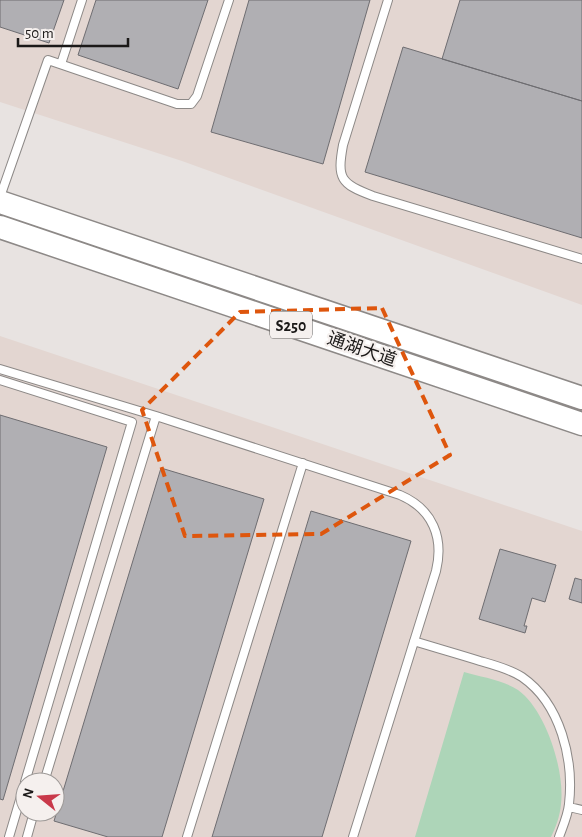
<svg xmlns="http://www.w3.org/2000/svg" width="582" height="837" font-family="'Alegreya Sans','Noto Sans SC',sans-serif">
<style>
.built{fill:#e3d6d1;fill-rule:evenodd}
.green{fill:#add5b8}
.building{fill:#b0afb3;stroke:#6e6d71}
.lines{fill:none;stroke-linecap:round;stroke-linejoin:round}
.service-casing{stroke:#8d8987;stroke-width:10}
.primary-casing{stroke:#8d8987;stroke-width:25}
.service{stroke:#fff;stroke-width:8}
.primary{stroke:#fff;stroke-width:22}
.marked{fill:none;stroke:#de560d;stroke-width:4;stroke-dasharray:10 6;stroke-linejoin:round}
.labels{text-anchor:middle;stroke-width:4.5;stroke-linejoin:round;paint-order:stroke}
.shield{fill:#f5f0ee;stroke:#5c5a58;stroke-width:1}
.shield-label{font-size:16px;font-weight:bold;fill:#1b1918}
.street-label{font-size:18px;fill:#1b1918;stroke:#f5f0ee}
</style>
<rect width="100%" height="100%" fill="#e8e3e1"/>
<path class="built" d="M0,0H582V305L182,161L0,102Z
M0,336L582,531V837H0ZM25,782H55V812H25Z"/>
<path class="green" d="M464,672C481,677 503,680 518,690C546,710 565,771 561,804C560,816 556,827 551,837H415Z"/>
<path class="building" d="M0,0H64L49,43L0,27Z
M96,0H208L178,89L78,55Z
M249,0H370L323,164L211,132Z
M460,0H582V101L442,59Z
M403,47L582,101V238L365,172Z
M0,415L107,447L3,800L0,799Z
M161,468L264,499L162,837H108L54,821Z
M311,511L411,541L322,837H212Z
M500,549L556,565L545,602L532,598L524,626H527L525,633L479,619Z
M575,578L582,580V603L569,599Z"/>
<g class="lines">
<g class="service-casing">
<path id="service" d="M388,0L343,145C337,178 340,184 373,196L582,259
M61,64L82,0
M0,197L48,60L177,104H191L197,96L229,0
M0,369L156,416
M0,380L132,422L25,782
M414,641C436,648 458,654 480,661C494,665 510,669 522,677C561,704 574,760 569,804C568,815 563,826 559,837
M44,782L156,416L400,495C433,509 444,538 436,571L353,837
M569,807L582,810
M9,837L25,783
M27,837L34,812
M187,837L303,463"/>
</g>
<g class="primary-casing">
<path id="primary" d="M0,202L582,398
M0,227L582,424"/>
</g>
<use href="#service" class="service"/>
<use href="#primary" class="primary"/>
</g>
<path class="marked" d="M382,308L450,455L321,534L185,536L142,410L240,312Z"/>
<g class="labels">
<rect class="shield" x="270" y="311.5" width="42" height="27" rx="4"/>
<g class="shield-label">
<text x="291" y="331">S250</text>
</g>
<g class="street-label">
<text transform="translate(362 349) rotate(19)" y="6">通湖大道</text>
</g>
</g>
<g transform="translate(40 797) rotate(287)"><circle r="24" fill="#f5f0ee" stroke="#9e9a98"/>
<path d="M0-4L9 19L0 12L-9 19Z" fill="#c9394a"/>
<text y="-8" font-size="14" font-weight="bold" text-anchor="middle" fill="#1b1918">N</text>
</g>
<path d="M18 38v8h110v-8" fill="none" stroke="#1b1918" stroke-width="2.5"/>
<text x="25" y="38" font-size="15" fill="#1b1918" stroke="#f5f0ee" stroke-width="4" paint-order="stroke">50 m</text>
</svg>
